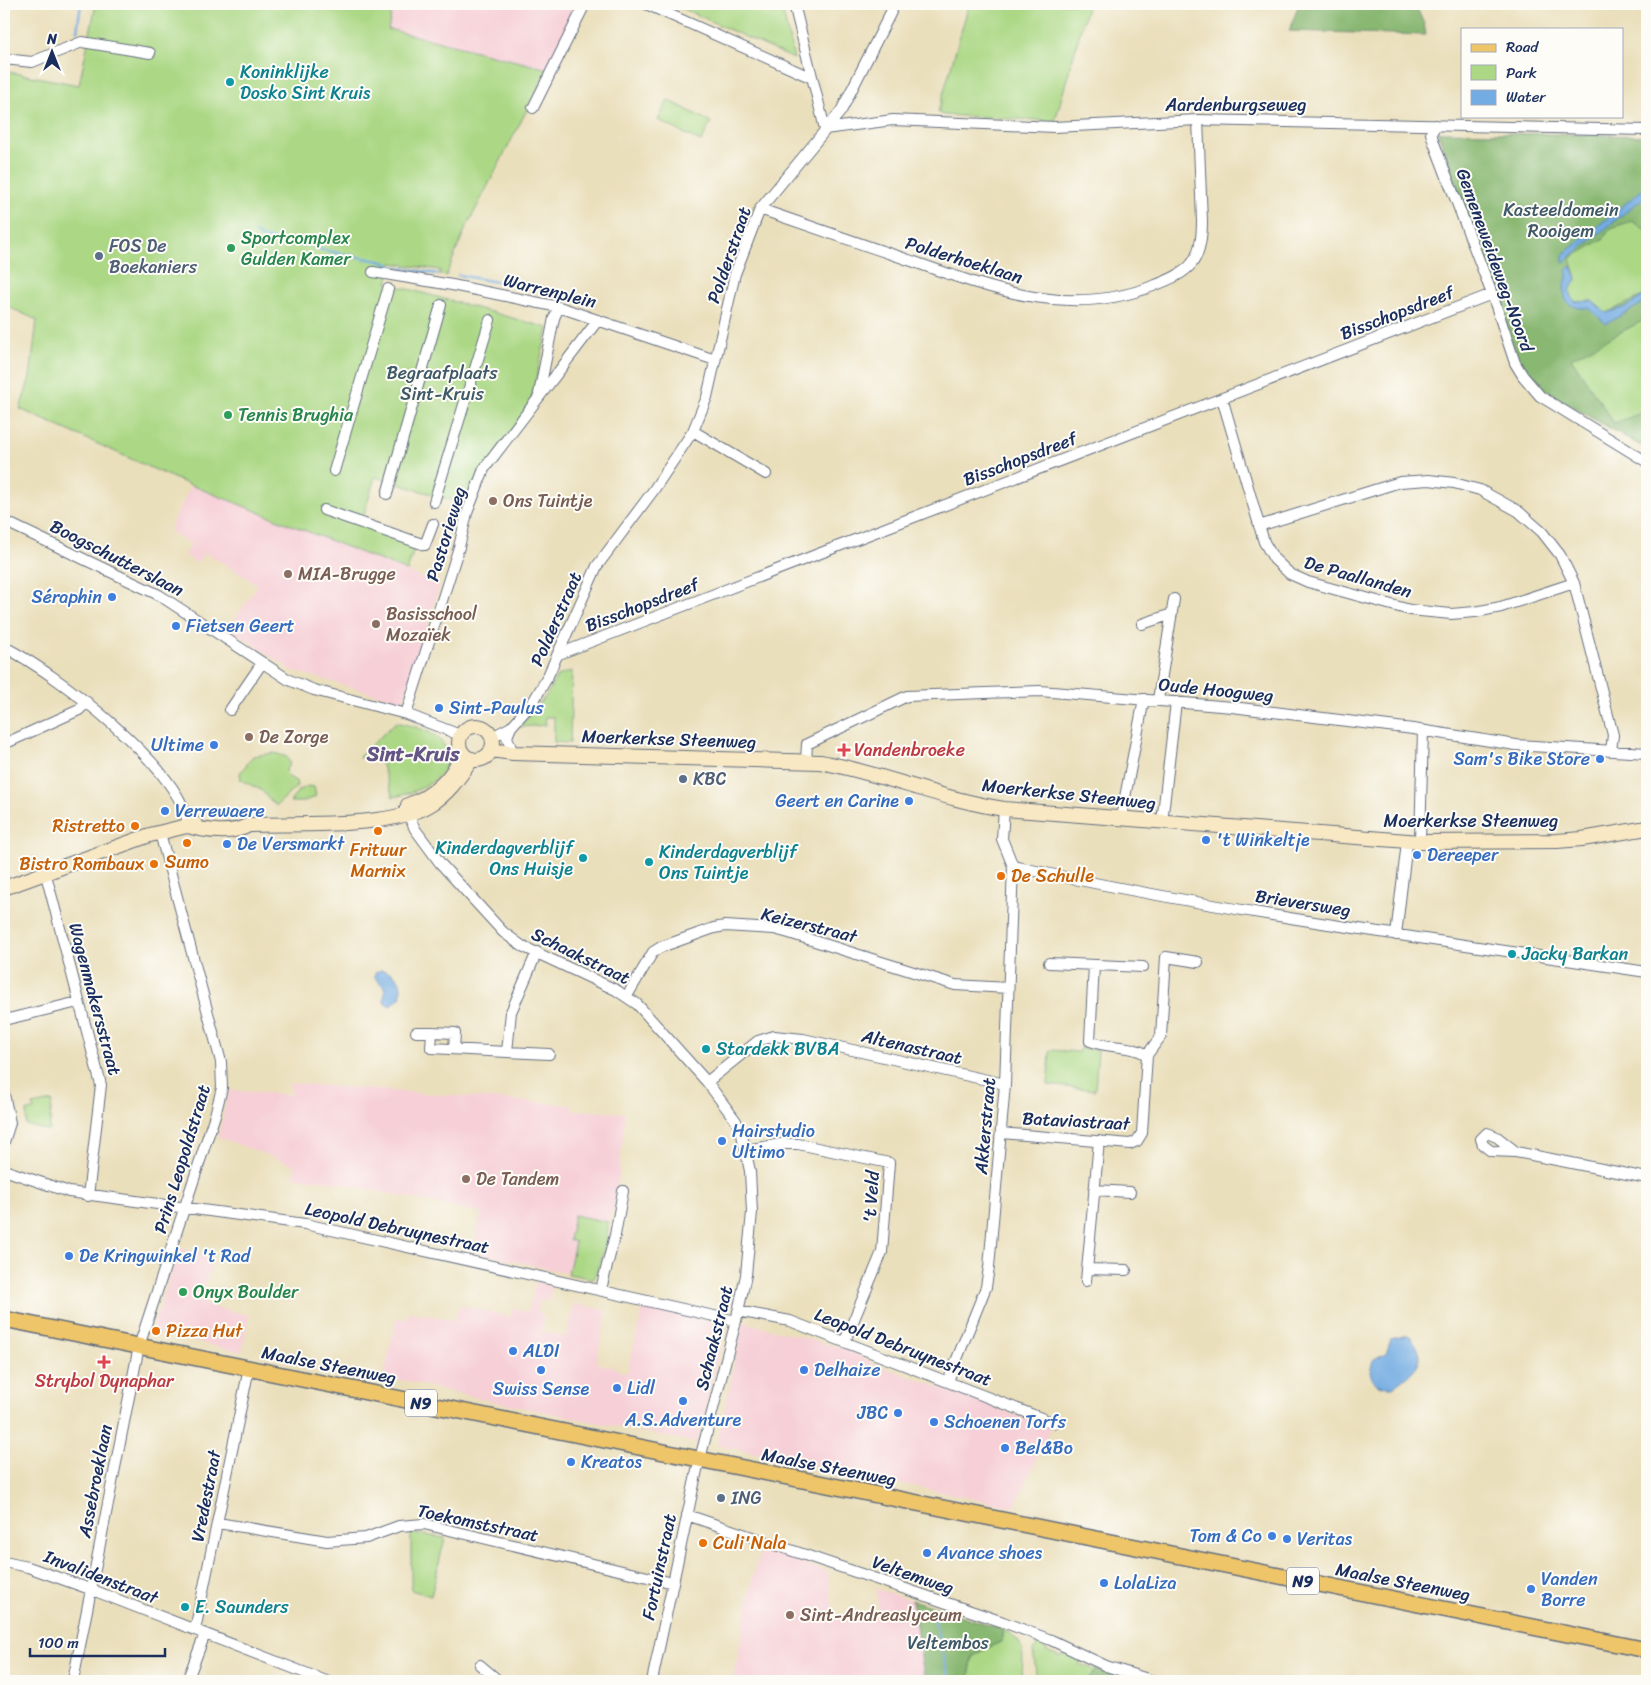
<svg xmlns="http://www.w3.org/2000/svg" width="1651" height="1685" font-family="Sriracha,sans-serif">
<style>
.built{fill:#f6cfd7}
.green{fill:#acd885;stroke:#648472}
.forest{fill:#89b872;stroke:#527468}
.water{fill:#73ace2;stroke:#476ea0}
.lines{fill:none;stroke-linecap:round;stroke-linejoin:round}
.stream{stroke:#73ace2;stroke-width:2.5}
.street-casing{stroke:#636d7f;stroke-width:12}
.secondary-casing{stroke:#636d7f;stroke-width:16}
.primary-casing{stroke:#636d7f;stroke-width:18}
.street{stroke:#fff;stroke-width:10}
.secondary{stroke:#f8e8c3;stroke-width:14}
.primary{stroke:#eec569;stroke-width:15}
.culture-dot{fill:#0f9aa8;stroke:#fdfcf7;stroke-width:2}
.leisure-dot{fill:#2e9e5b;stroke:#fdfcf7;stroke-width:2}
.service-dot{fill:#5c6f8a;stroke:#fdfcf7;stroke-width:2}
.education-dot{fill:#8d6e63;stroke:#fdfcf7;stroke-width:2}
.shop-dot{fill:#3f7fe0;stroke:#fdfcf7;stroke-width:2}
.health-dot{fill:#e0444e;stroke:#fdfcf7;stroke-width:2}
.food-dot{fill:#e8710a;stroke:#fdfcf7;stroke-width:2}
.labels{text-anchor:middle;stroke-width:4;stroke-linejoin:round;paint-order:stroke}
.shield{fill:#fdfcf7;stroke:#5f6c8c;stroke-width:1}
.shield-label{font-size:16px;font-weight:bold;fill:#1b2f5e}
.culture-label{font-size:18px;fill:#0d838f;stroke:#fdfcf7;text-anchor:start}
.street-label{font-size:18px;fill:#1b2f5e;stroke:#fdfcf7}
.park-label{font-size:18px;fill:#3f5968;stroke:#fdfcf7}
.leisure-label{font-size:18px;fill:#27864d;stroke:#fdfcf7;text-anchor:start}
.service-label{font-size:18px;fill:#4e5e75;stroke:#fdfcf7;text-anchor:start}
.education-label{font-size:18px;fill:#785e54;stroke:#fdfcf7;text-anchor:start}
.shop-label{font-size:18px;fill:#366cbe;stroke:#fdfcf7;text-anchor:start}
.health-label{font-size:18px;fill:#be3a42;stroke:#fdfcf7;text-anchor:start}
.food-label{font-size:18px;fill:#c56008;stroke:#fdfcf7;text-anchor:start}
.quarter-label{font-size:20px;font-weight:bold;fill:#635684;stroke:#fdfcf7}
</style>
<rect width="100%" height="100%" fill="#fdfcf7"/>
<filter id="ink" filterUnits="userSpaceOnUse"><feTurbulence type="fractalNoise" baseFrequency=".02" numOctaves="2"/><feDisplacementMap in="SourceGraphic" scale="10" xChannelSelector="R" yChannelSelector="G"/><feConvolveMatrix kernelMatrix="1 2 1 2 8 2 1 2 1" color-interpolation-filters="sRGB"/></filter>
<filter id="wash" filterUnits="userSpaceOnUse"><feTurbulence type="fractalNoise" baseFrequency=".0096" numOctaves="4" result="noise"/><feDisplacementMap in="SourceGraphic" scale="20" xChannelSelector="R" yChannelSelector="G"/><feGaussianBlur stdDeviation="1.12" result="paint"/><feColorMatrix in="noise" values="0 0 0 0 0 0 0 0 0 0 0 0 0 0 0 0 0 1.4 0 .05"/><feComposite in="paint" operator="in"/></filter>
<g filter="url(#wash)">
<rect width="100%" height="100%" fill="#eadfbb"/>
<path class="built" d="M394,4H580L548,69L388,29Z
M191,485L440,585L403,702L291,670L229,628L258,585L205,552L197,563L184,555L191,544L169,531Z
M289,1083L572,1105V1110L625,1113L618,1184L613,1212L610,1214L608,1222V1241L603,1261L594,1279L473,1252L481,1213L334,1182L294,1177L295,1165L218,1137L229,1090L292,1095Z
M180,1248L213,1258L199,1302L213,1305V1307L249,1315L242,1352L151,1332Z
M536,1282L552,1286L548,1301L540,1300L539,1306L538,1311L544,1316L541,1331L566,1337L574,1303L607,1311L596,1363L619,1369L618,1371L627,1373L644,1304L726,1326L697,1443L491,1401L384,1376L396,1318L408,1319L409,1312L455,1320L459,1305L510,1317L512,1308L528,1312Z
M743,1322L847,1349L875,1364L1051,1428L1014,1507L717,1445Z
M762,1548L827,1572L834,1617L879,1610L876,1589L912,1600L925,1681H733L753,1576Z"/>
<path class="green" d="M96,4H394L388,29L548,69L464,232L446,276L440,275V270L392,263L387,283L548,328L531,400L467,505L375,477L362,521L417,540L407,571L178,480L20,409L30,377L37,320L4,305V71L79,85Z
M673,4H781L794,59Z
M969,4H1088L1055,121L943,115L938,112Z
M668,100L711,122L701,142L658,120Z
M1438,132L1647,136V449L1544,391L1528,373L1515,350Z
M572,671L570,743L554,742V717H545L546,725L520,727L548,693L557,676Z
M396,722C417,727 448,733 448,760C441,783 415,793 393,797L381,763L377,761L375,754L358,758Z
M274,753L287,757L290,764L286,769L287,776L296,781L297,786L276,806L261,790L241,780L240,773L253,756Z
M308,786L314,787L316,796L303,802H290L298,791Z
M1080,1048L1098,1050L1095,1090L1048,1085L1050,1050L1079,1052Z
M52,1101L49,1131L26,1125L27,1111L34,1110L32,1105Z
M574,1215L608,1222C608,1244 602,1259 594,1279L568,1274L575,1242L569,1240Z
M411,1533L445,1538L431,1596L411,1590Z
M1002,1629C1029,1642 1022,1657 1022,1681H968L973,1656L1002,1641Z
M1040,1643H1046V1651L1062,1657L1064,1651L1083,1659L1079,1664L1097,1670L1087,1681H1037L1033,1651Z"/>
<path class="forest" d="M1299,4H1415L1424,24L1426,35L1289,31Z
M1438,132L1647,136V231L1632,221L1611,228L1603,239L1571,258L1577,279L1569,291L1575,302L1592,301L1606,313L1647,294V321L1646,319L1571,358L1614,423L1647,411V449L1544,391L1528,373L1515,350Z
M912,1600L1002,1629V1641L973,1656L968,1681H925Z
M1097,1670L1133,1681H1087Z"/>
<path class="water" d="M1647,186V195L1563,263V255L1567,251Z
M1572,266L1577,279L1569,291L1575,302L1592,301L1606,313L1626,307L1647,294V301L1606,324L1589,308C1577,309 1563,306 1564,290C1564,281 1569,279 1566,270Z
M380,970C397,972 404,982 400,998L390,1006L384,1002L385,988L375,978V973Z
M1408,1335L1412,1337C1413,1343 1417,1346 1419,1351C1425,1366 1402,1380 1393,1387C1380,1387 1373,1385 1370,1372L1373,1360L1386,1354L1391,1339Z"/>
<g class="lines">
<path class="stream" d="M77,31L81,4
M255,233L263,238L303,246
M313,248L384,262L393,267L438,274
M458,275L508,284
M933,1617L950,1681"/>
</g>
</g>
<g filter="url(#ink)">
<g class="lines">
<g class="street-casing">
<path id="street" d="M646,4L812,78
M794,4L825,129
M4,59L32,62L82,42L150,53
M533,108L585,4
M1436,125L1431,133L1434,143L1492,294L1515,363L1523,376L1540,396L1647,462
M825,129L893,120L1054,127L1198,120L1647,130
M760,209C807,225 855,242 903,258C986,287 1065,320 1153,286C1190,272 1202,263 1202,221L1198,120
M373,272L452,285L559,307L715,360
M539,394L554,318L559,307
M1222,398L1264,542L1274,559L1290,574L1308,582L1410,610L1451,614L1475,612L1501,607L1574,583
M693,431L766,474
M334,471L388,289
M387,494L441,305
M434,502L490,320
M324,510L425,545L433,524
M4,521L159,595L289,680L314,690L406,714L460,735
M1259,526L1400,482L1429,480L1454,483L1480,490L1518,511L1542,532L1560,555L1574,583L1613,735L1611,751
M1142,624L1172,614
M4,647C52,670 185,771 188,826
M559,654L1492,294
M1158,700L1174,599
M230,710L262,663
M406,714L459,547L467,513L484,469L598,320
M511,727L507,737L513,753
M492,737L511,727L533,702L547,678L597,566L653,491L693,431L707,397L735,274L760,209L841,111L895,4
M4,744L79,710L87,702
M806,761L807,744L907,696L1040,691L1232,707L1413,729L1516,745L1647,753
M405,808L415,829L440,863L503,932L522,946L616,990L637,1004L707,1082L736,1121L742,1135L750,1171L752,1212L746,1275L736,1321L697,1470L652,1681
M1004,809L1002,839L1013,866C1222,912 1435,940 1647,972
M1121,818L1144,699
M1162,822L1176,702
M1420,842L1423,730
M45,871L101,1085L88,1196
M1396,935L1407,842
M1049,963L1143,967
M1094,965L1090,1041C1109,1049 1130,1044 1147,1055
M627,996L653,952L661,947L714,928L725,926L774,929L789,933L955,985L1008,988
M4,1020L78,1002
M416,1032H432
M454,1049L455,1033L432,1032L431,1048L507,1052L511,1012L537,952
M507,1052L549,1054
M707,1082L758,1041L774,1036L803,1039L1005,1084
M4,1094L10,1123L4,1142
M1001,1133L1130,1144L1137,1141L1142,1133L1147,1055L1161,1036L1166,957L1198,962
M746,1150L781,1144H798L889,1163L882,1252L845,1341
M1516,1152L1497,1137L1487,1133L1481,1139L1483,1145L1491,1151L1516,1152L1647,1178
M4,1170L69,1192L305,1224L736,1321
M1094,1190L1130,1192
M1087,1269L1126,1270
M1086,1281L1099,1141
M601,1289L615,1235L623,1191
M738,1311L790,1321L1054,1423
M948,1381L986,1287L989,1267L1005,1084L1013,866
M687,1515L1003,1622L1051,1640L1106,1666L1154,1681
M218,1523L327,1541L366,1538L399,1526L424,1524L673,1583
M4,1562L28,1567L90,1589L326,1681
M195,1630L249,1368
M480,1665L499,1681
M73,1681L139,1346L215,1115L222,1088L221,1062L160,833
M187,1681L205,1634"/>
</g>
<g class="secondary-casing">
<path id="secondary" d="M459 743a17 17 0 1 1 34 0a17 17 0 1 1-34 0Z
M491,750L513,753L820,762C883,773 942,800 1004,809L1420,842L1557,841L1582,839L1647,828
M408,805C432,797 455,777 462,752
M188,826C205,831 232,835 249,825C296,823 392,829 431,804C449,793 460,776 472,759
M4,888L150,835L195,824"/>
</g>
<g class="primary-casing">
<path id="primary" d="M4,1319L1647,1650"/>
</g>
<use href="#street" class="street"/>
<use href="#secondary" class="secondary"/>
<use href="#primary" class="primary"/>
</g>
</g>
<g class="culture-dot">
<circle cx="230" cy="82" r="5"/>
<circle cx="583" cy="858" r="5"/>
<circle cx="649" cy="862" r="5"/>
<circle cx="1512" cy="954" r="5"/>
<circle cx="706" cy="1049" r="5"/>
<circle cx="185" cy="1607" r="5"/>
</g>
<g class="leisure-dot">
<circle cx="231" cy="248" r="5"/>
<circle cx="228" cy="415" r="5"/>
<circle cx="183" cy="1292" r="5"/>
</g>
<g class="service-dot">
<circle cx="99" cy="256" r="5"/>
<circle cx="683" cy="779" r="5"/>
<circle cx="721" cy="1498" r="5"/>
</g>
<g class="education-dot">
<circle cx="493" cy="501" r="5"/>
<circle cx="288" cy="574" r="5"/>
<circle cx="376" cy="624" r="5"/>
<circle cx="249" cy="737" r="5"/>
<circle cx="466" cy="1179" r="5"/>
<circle cx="790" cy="1615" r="5"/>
</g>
<g class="shop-dot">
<circle cx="112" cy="597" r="5"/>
<circle cx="176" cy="626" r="5"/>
<circle cx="439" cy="708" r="5"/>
<circle cx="214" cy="745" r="5"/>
<circle cx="1600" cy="759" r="5"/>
<circle cx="909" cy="801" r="5"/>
<circle cx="165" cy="811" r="5"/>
<circle cx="1206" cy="840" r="5"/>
<circle cx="227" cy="844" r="5"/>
<circle cx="1417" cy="855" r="5"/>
<circle cx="722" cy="1141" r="5"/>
<circle cx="69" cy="1256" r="5"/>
<circle cx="513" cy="1351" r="5"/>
<circle cx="541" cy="1370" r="5"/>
<circle cx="804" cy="1370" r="5"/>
<circle cx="617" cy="1388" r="5"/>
<circle cx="683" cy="1401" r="5"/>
<circle cx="898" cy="1413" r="5"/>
<circle cx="934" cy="1422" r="5"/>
<circle cx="1005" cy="1448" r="5"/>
<circle cx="571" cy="1462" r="5"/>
<circle cx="1272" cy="1536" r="5"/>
<circle cx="1287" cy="1539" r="5"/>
<circle cx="927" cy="1553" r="5"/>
<circle cx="1104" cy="1583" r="5"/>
<circle cx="1531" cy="1589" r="5"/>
</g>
<g class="health-dot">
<path d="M841.5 742.5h5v5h5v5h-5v5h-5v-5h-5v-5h5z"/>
<path d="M101.5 1354.5h5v5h5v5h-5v5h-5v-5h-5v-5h5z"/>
</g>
<g class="food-dot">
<circle cx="135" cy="826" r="5"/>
<circle cx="378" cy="831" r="5"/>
<circle cx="187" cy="843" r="5"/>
<circle cx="154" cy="864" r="5"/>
<circle cx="1001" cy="876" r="5"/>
<circle cx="156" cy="1331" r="5"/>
<circle cx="703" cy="1543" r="5"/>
</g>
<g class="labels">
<g class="shield">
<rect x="405" y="1389.5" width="32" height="27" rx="4"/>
<rect x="1287" y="1567.5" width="32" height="27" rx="4"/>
</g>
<g class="shield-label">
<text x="421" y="1409">N9</text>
<text x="1303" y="1587">N9</text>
</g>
<g class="culture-label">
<text x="240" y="78">Koninklijke<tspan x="240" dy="21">Dosko Sint Kruis</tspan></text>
<text x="573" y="854" text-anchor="end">Kinderdagverblijf<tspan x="573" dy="21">Ons Huisje</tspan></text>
<text x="659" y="858">Kinderdagverblijf<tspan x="659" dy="21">Ons Tuintje</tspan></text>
<text x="1522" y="960">Jacky Barkan</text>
<text x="716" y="1055">Stardekk BVBA</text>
<text x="195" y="1613">E. Saunders</text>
</g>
<g class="street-label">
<text x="1236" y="111">Aardenburgseweg</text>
<text transform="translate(729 255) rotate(-71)" y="6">Polderstraat</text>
<text transform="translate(964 260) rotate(17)" y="6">Polderhoeklaan</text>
<text transform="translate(1495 260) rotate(70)" y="6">Gemeneweideweg-Noord</text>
<text transform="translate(550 291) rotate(14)" y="6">Warrenplein</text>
<text transform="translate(1397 313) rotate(-21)" y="6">Bisschopsdreef</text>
<text transform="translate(1020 459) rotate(-21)" y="6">Bisschopsdreef</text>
<text transform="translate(446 534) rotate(-73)" y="6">Pastorieweg</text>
<text transform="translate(117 558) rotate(27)" y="6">Boogschutterslaan</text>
<text transform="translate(1358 577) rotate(16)" y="6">De Paallanden</text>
<text transform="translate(642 605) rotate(-21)" y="6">Bisschopsdreef</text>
<text transform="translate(556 619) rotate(-66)" y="6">Polderstraat</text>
<text transform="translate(1216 690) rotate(6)" y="6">Oude Hoogweg</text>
<text transform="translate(669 739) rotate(2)" y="6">Moerkerkse Steenweg</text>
<text transform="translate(1069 794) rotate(6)" y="6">Moerkerkse Steenweg</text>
<text x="1471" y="827">Moerkerkse Steenweg</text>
<text transform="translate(1303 903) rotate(9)" y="6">Brieversweg</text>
<text transform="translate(809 925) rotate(14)" y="6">Keizerstraat</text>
<text transform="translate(581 956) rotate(26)" y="6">Schaakstraat</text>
<text transform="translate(95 999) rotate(75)" y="6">Wagenmakersstraat</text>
<text transform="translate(912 1047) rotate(13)" y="6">Altenastraat</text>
<text transform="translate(1076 1121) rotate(3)" y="6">Bataviastraat</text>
<text transform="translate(985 1126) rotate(-85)" y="6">Akkerstraat</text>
<text transform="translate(182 1159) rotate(-73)" y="6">Prins Leopoldstraat</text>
<text transform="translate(871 1197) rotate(-86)" y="6">'t Veld</text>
<text transform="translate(397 1228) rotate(12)" y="6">Leopold Debruynestraat</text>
<text transform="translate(714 1338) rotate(-76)" y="6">Schaakstraat</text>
<text transform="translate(903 1347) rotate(21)" y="6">Leopold Debruynestraat</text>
<text transform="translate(329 1365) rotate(11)" y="6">Maalse Steenweg</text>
<text transform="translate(829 1467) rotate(11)" y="6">Maalse Steenweg</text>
<text transform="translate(95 1481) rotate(-79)" y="6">Assebroeklaan</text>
<text transform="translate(206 1496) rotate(-79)" y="6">Vredestraat</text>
<text transform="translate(478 1523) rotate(12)" y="6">Toekomststraat</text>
<text transform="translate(659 1567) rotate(-78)" y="6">Fortuinstraat</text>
<text transform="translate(913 1575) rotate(19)" y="6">Veltemweg</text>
<text transform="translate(101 1577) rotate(21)" y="6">Invalidenstraat</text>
<text transform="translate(1403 1582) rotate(11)" y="6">Maalse Steenweg</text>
</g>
<g class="park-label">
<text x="1561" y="216">Kasteeldomein<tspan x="1561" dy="21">Rooigem</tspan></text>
<text x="442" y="379">Begraafplaats<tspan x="442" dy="21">Sint-Kruis</tspan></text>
<text x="948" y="1649">Veltembos</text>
</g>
<g class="leisure-label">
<text x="241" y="244">Sportcomplex<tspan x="241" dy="21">Gulden Kamer</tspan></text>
<text x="238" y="421">Tennis Brughia</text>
<text x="193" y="1298">Onyx Boulder</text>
</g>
<g class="service-label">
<text x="109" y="252">FOS De<tspan x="109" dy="21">Boekaniers</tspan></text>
<text x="693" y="785">KBC</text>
<text x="731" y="1504">ING</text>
</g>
<g class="education-label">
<text x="503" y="507">Ons Tuintje</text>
<text x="298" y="580">MIA-Brugge</text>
<text x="386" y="620">Basisschool<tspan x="386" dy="21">Mozaïek</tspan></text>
<text x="259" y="743">De Zorge</text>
<text x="476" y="1185">De Tandem</text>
<text x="800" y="1621">Sint-Andreaslyceum</text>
</g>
<g class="shop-label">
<text x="102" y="603" text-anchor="end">Séraphin</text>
<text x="186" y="632">Fietsen Geert</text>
<text x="449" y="714">Sint-Paulus</text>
<text x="204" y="751" text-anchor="end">Ultime</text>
<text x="1590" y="765" text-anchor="end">Sam's Bike Store</text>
<text x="899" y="807" text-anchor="end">Geert en Carine</text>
<text x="175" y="817">Verrewaere</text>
<text x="1216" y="846">'t Winkeltje</text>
<text x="237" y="850">De Versmarkt</text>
<text x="1427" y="861">Dereeper</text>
<text x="732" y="1137">Hairstudio<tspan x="732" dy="21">Ultimo</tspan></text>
<text x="79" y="1262">De Kringwinkel 't Rad</text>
<text x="523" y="1357">ALDI</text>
<text x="814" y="1376">Delhaize</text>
<text x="627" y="1394">Lidl</text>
<text x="541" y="1395" text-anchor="middle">Swiss Sense</text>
<text x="888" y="1419" text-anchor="end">JBC</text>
<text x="683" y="1426" text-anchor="middle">A.S.Adventure</text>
<text x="944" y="1428">Schoenen Torfs</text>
<text x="1015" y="1454">Bel&amp;Bo</text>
<text x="581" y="1468">Kreatos</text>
<text x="1262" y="1542" text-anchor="end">Tom &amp; Co</text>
<text x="1297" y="1545">Veritas</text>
<text x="937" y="1559">Avance shoes</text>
<text x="1541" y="1585">Vanden<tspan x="1541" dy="21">Borre</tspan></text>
<text x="1114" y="1589">LolaLiza</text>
</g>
<g class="health-label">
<text x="854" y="756">Vandenbroeke</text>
<text x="104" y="1387" text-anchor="middle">Strybol Dynaphar</text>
</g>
<g class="food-label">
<text x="125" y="832" text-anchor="end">Ristretto</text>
<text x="378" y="856" text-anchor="middle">Frituur<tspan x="378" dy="21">Marnix</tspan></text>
<text x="187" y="868" text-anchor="middle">Sumo</text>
<text x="144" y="870" text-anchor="end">Bistro Rombaux</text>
<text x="1011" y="882">De Schulle</text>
<text x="166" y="1337">Pizza Hut</text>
<text x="713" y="1549">Culi'Nala</text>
</g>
<g class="quarter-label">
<text x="413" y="761">Sint-Kruis</text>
</g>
</g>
<rect width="1651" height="1685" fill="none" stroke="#fdfcf7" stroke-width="20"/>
<rect x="1461" y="28" width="162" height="90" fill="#fdfcf7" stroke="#a3aaba"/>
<rect x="1471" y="44" width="25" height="8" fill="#eec569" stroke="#a3aaba"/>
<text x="1506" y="52" font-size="15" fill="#1b2f5e">Road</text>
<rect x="1471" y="65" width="25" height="15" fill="#acd885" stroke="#a3aaba"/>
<text x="1506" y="78" font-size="15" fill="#1b2f5e">Park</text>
<rect x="1471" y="90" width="25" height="15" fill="#73ace2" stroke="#a3aaba"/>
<text x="1506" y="102" font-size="15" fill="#1b2f5e">Water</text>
<g transform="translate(52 52)" stroke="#fdfcf7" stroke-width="4" paint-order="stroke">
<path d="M0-4L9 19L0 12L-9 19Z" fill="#1b2f5e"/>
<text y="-8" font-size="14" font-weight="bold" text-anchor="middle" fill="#1b2f5e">N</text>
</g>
<path d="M30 1648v8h135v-8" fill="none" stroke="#1b2f5e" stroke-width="2.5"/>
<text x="38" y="1648" font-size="15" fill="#1b2f5e" stroke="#fdfcf7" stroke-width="4" paint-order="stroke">100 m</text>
</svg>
